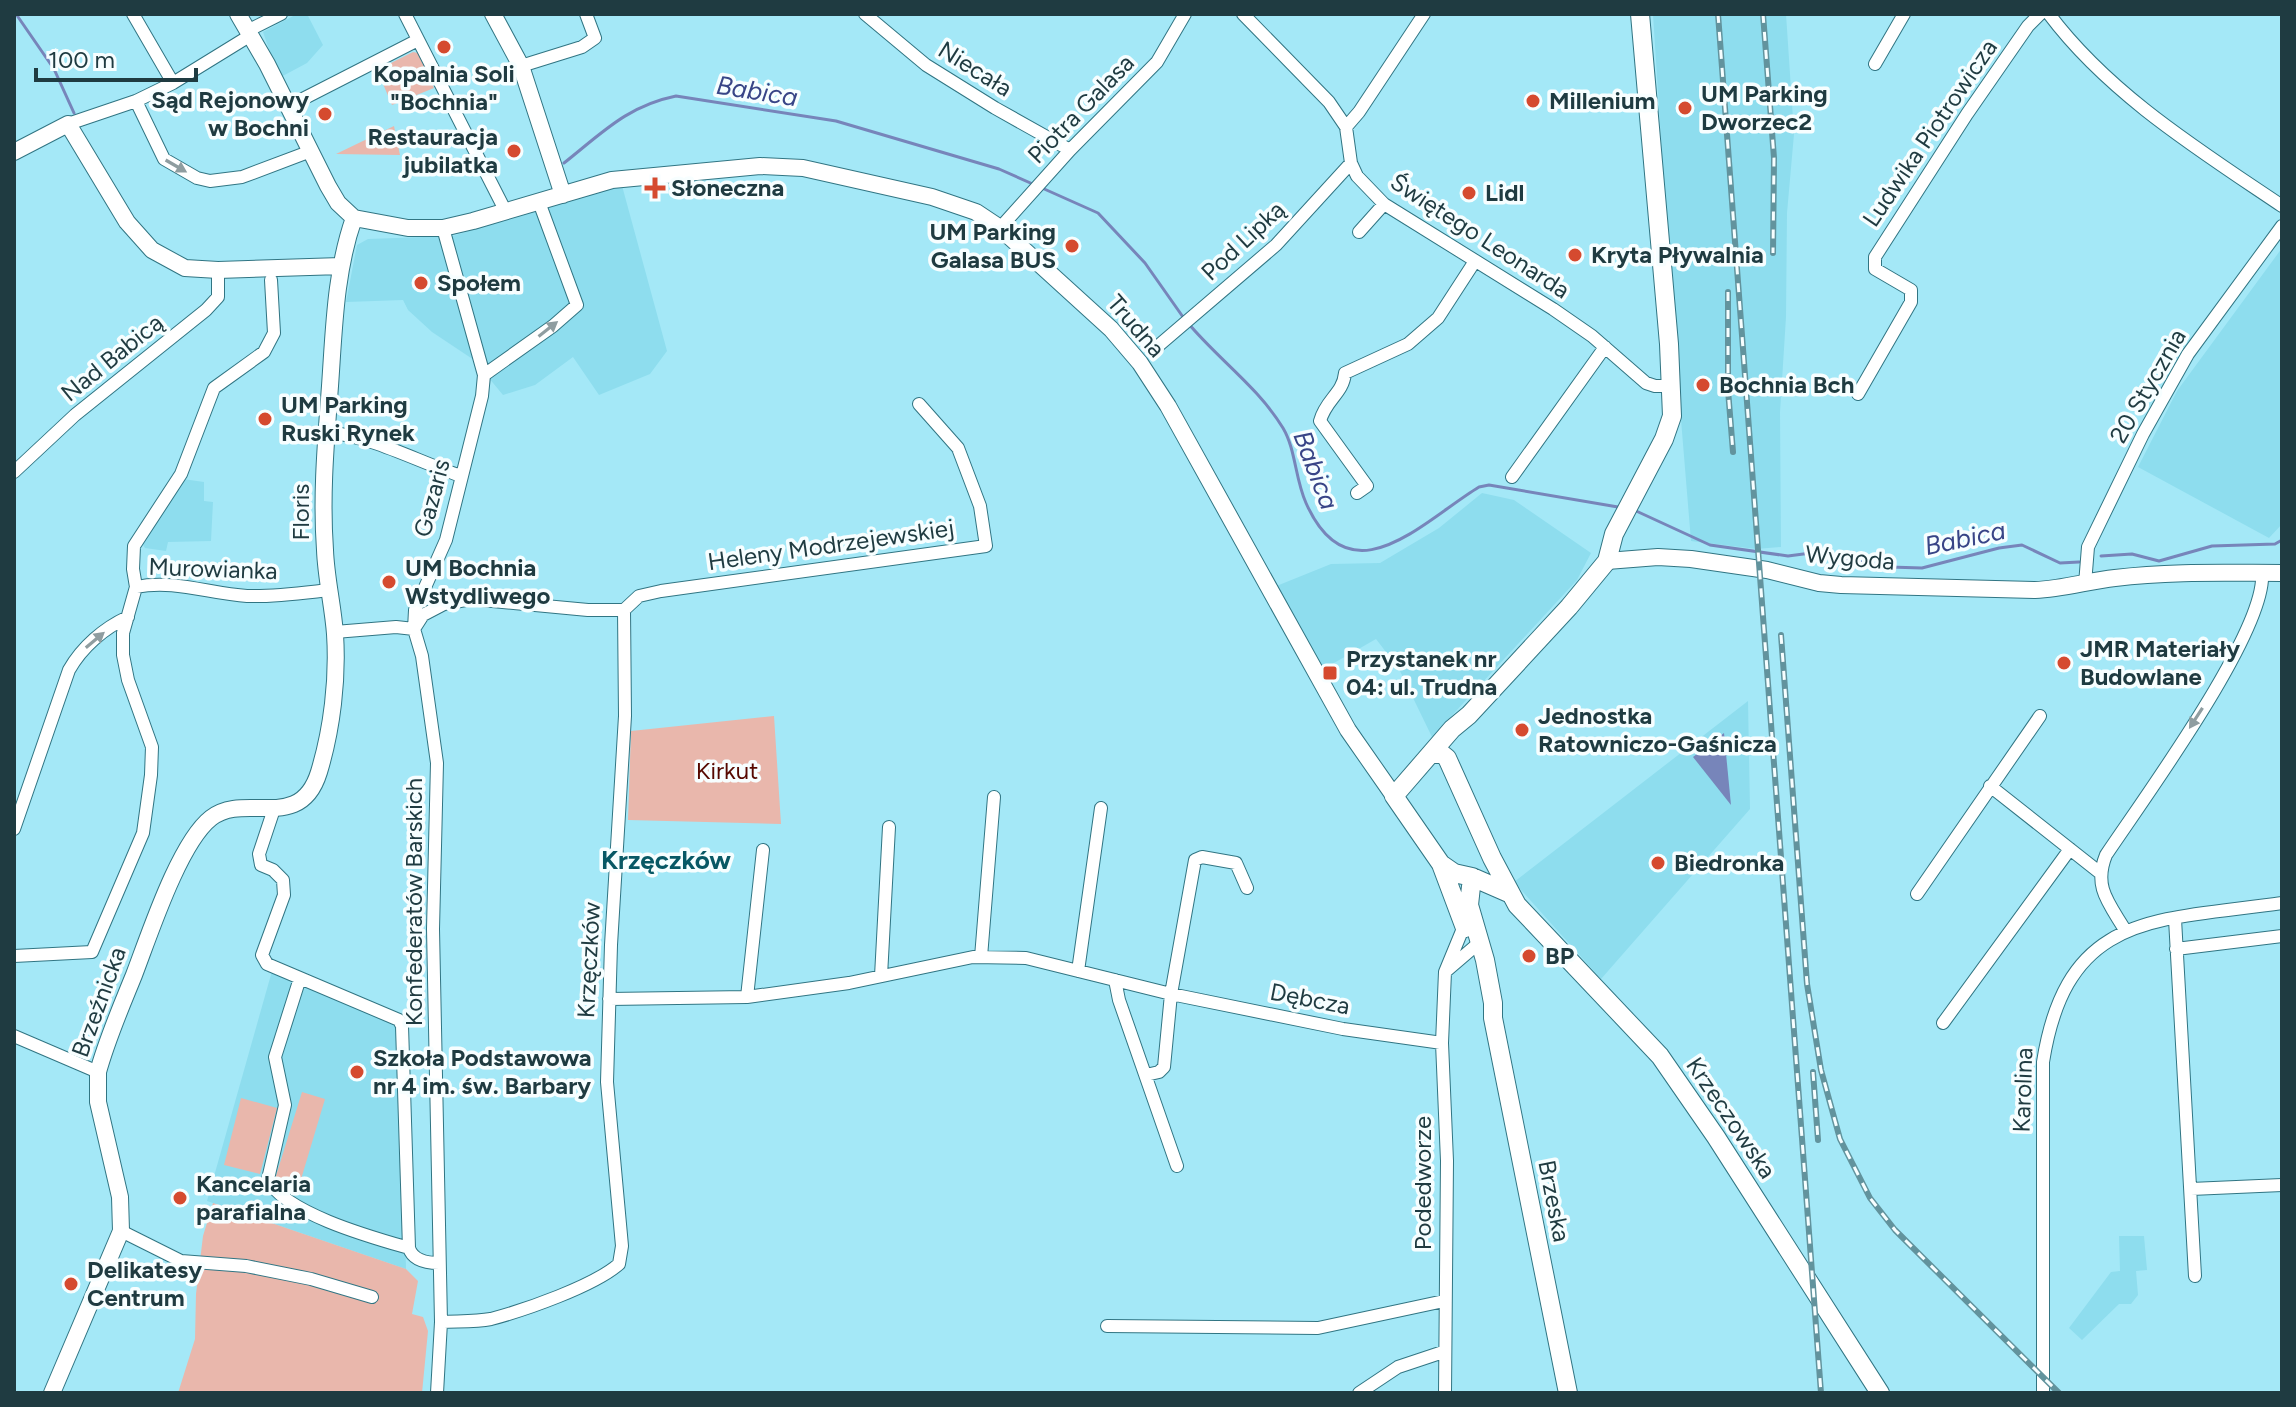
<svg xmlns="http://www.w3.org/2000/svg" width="2296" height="1407" font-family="Figtree,sans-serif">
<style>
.built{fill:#8eddee}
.green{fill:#e9b7ac}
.water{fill:#7785ba}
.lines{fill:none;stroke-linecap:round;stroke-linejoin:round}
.stream{stroke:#7785ba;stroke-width:3}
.minor-casing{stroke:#317583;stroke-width:14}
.tertiary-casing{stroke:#317583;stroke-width:18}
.secondary-casing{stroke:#317583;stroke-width:20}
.minor{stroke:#fff;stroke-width:12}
.tertiary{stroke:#fff;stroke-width:16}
.secondary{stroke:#fff;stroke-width:18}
.rail-casing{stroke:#62939d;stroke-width:6}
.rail{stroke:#f7feff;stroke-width:3;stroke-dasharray:9;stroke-linecap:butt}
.oneway{fill:#8f9da0}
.poi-dot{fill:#d54a2f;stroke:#f7feff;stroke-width:3}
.labels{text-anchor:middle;stroke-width:7;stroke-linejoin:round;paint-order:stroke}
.street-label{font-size:24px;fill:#1f3b41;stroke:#f7feff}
.poi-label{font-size:24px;font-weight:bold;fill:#1f3b41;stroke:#f7feff;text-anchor:start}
.park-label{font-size:24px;fill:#560800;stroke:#f7feff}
.water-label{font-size:26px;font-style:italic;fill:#384587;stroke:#f7feff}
.neighbourhood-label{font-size:26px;font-weight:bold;fill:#085865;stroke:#f7feff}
</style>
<rect width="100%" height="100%" fill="#a4e8f7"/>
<path class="built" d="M297,14H307L323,45L307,63L279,78L263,32Z
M1653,14H1786L1794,134L1787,213L1786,317L1780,412L1781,547L1756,549L1691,541L1671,298Z
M621,182L667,351L650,374L599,395L573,357L535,385L503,395L474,360L432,332L408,310L403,300L346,302L357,245L368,239L453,236Z
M2282,248V524L2269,538L2138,467L2177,391Z
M183,479L204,482V501L213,502L211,541L168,542L166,551L145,548L142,543Z
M1482,493L1514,500L1591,553L1577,580L1432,737L1399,669L1376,639L1320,671L1274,587L1331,564L1380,563L1439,528Z
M1748,701L1750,809L1601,979L1514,882Z
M274,964L400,1016L406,1269L207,1201Z
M2119,1236H2144L2147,1270L2136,1271L2138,1295L2131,1304H2119L2082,1340L2069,1328L2111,1272L2120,1271Z"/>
<path class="green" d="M413,52L418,53L434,88L392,105L377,70Z
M394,126L400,155L336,154Z
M774,716L781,824L628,820L631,731Z
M302,1092L325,1099L299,1186L275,1179Z
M241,1098L277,1108L260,1174L224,1165Z
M213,1203L406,1269L418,1281L412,1314L423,1317L428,1331L422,1393H178L195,1339L196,1294L203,1236Z"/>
<path class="water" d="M1724,733L1731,805L1693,757Z"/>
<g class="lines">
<path class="stream" d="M16,14L54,69L74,113
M564,163C602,133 627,106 676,96L836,121L999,169L1035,185
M1042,188L1098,213L1145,263L1183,317
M1188,323C1218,359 1258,387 1283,428C1296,450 1295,479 1306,503C1350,602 1423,521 1479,487L1489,485L1618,507
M1634,510L1710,545L1788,556L1811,553L1889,567L1922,568L1999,548L2022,545L2060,563L2079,562
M2101,556L2132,554L2159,561L2212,546L2275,544L2282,540"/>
<g class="minor-casing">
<path id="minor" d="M133,14L173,83
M405,14L506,212
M865,14L926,65L995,108L1070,150
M1243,14L1329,102L1346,127L1351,163L1357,176L1384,204L1553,309L1592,336L1646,383L1655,386H1672
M2049,14C2109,94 2199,150 2282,206
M249,30L281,14
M1875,64L1904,14
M521,66L582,47L595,38L586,14
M136,101L164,159L197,178L210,181L242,177L311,151
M289,106L418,40
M68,124L136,101L173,83L251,35
M1346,127L1359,112L1424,14
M1000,228L1070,150L1157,62L1185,14
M1359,232L1384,204
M1158,346L1276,245L1351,163
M484,375L553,326L577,305L539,202
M1858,394L1911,302V290L1875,269V257L1967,114L2028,26L2040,14
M327,432C374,437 416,461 461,476
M14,472L75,415L206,310L218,297V270
M1512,477L1605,347
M1357,493L1367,486L1320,421C1326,399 1343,394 1345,373L1408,344L1438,318L1475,261
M2085,584L2088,547L2143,434L2188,354L2282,226
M136,587L133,569L134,546L181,474L214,388L264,352L274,333L271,280
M624,610L639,596L661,591L986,546L980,506L958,448L919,404
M414,629L423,615L444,604L471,599L588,610H624
M335,632L396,627L414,629
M1990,786L2099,872
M274,809L259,854L261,865L273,870L283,880L284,895L262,955L267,964L399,1020L402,1026L409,1248C413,1261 427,1263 439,1263
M14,829L69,670C82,647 104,628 128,617
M1917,894L2040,716
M2175,919L2195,1276
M2125,930C2109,903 2093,887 2106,855C2142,801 2267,631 2262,573
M2176,949L2282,936
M14,956L92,952L143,833L151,775L152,747L128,680L123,655V633L136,587C174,579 210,594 247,596C274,597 302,593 329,590
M981,957L994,797
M1078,971L1101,808
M1445,972L1480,942
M881,976L889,827
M300,978L275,1057L285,1105L268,1179C283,1213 374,1238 409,1248
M1115,980L1119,1000L1177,1166
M747,997L763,850
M609,999L747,997L849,983L973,957L1026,958L1171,994L1343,1029L1442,1043
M1943,1023L2070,849
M14,1036L98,1072
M1146,1075L1159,1072L1164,1067L1171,994L1195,860L1202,857L1236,863L1247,888
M2191,1189L2282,1185
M121,1231L181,1261L246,1266L311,1279L372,1297
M441,1322C457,1321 475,1322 491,1319C525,1310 594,1286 619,1264L622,1246L607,1082L611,945L625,716L624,610
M1107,1326L1318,1328L1444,1301
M437,1393L441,1322L433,929L437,763L422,656L414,629L415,610L446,540L482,396L484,375L443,228
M1359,1393L1398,1367L1443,1352
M1445,1393L1447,1161L1442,1043L1445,972L1464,926
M2043,1393V1062C2067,911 2156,921 2282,903"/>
</g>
<g class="tertiary-casing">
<path id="tertiary" d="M238,14L267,64L328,186L338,203L354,218L408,228H443L473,221L612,180L760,166L803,168L932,197L976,212L1000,228L1111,329L1140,363L1168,406L1348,730L1394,796
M493,14L521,66L563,195
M14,152L68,124L127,222L152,250L185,268L218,270L341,266
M1607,561L1658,557L1691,559L1767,570L1819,583L1841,585L2035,590C2063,589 2088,581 2115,578C2170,571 2227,573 2282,573
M52,1393L121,1231L120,1197L98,1102V1072C107,1039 121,1007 134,975C149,936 179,843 211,818C245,791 300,834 319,772C332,729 338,679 335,634C333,606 326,578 325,550C321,495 326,441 330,386C334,330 335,272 354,218"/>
</g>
<g class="secondary-casing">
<path id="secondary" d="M1431,754H1442L1447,758L1492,858L1517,905L1660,1056L1716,1137L1880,1393
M1441,864L1465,928
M1472,877L1469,905L1485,960L1493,1003V1018L1568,1393
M1511,894L1472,877L1454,873L1441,864L1394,796L1452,729L1469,715L1569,607L1607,561L1614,534L1664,439L1672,416L1669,344L1640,14"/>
</g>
<use href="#minor" class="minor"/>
<use href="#tertiary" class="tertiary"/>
<use href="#secondary" class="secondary"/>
<g class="rail-casing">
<path id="rail" d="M1718,14L1821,1393
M1763,14L1774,158L1773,253
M1728,292V390L1733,452
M1781,635L1807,984L1821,1070L1840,1139L1870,1198L1895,1230L2059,1393
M1813,1072L1818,1140"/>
</g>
<use href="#rail" class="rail"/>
</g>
<defs><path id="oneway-solid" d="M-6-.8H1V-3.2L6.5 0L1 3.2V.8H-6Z" transform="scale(2)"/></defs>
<g class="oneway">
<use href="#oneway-solid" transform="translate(176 166) rotate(30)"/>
<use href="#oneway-solid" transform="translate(548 329) rotate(-38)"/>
<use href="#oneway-solid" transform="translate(95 640) rotate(-40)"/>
<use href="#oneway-solid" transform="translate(2196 718) rotate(123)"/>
</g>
<g class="poi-dot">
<circle cx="444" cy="47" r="8"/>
<circle cx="1533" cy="101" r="8"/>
<circle cx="1685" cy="108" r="8"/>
<circle cx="325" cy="114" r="8"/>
<circle cx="514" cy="151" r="8"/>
<path d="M651 176h8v8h8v8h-8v8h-8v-8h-8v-8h8z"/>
<circle cx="1469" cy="193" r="8"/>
<circle cx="1072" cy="246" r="8"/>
<circle cx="1575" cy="255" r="8"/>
<circle cx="421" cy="283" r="8"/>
<circle cx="1703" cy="385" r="8"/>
<circle cx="265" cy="419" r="8"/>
<circle cx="389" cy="582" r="8"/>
<circle cx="2064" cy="663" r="8"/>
<rect x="1322" y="665" width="16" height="16" rx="4"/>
<circle cx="1522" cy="730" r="8"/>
<circle cx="1658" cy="863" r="8"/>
<circle cx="1529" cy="956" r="8"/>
<circle cx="357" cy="1072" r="8"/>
<circle cx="180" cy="1198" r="8"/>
<circle cx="71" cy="1284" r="8"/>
</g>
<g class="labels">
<g class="street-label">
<text transform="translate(975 69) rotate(32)" y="8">Niecała</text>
<text transform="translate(1081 109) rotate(-46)" y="8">Piotra Galasa</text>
<text transform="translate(1930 133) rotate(-56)" y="8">Ludwika Piotrowicza</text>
<text transform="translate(1480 236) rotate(33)" y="8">Świętego Leonarda</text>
<text transform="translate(1243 241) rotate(-43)" y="8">Pod Lipką</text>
<text transform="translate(1136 326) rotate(49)" y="8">Trudna</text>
<text transform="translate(112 358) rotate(-39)" y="8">Nad Babicą</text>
<text transform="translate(2148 386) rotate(-60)" y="8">20 Stycznia</text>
<text transform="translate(432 498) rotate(-75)" y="8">Gazaris</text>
<text transform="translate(301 512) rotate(-90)" y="8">Floris</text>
<text transform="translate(831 545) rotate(-8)" y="8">Heleny Modrzejewskiej</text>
<text transform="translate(1850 558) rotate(5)" y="8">Wygoda</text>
<text transform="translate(213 569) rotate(2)" y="8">Murowianka</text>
<text transform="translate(414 902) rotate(-90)" y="8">Konfederatów Barskich</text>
<text transform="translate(589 960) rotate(-87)" y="8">Krzęczków</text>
<text transform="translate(1310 999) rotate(11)" y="8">Dębcza</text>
<text transform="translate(99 1002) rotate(-70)" y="8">Brzeźnicka</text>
<text transform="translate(2023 1090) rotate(-88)" y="8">Karolina</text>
<text transform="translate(1731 1118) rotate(56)" y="8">Krzeczowska</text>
<text transform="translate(1423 1183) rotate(-90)" y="8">Podedworze</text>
<text transform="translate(1554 1201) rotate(79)" y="8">Brzeska</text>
</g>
<g class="poi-label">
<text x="444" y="82" text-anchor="middle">Kopalnia Soli<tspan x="444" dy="28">"Bochnia"</tspan></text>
<text x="1701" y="102">UM Parking<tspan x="1701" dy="28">Dworzec2</tspan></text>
<text x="309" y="108" text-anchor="end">Sąd Rejonowy<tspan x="309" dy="28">w Bochni</tspan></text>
<text x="1549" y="109">Millenium</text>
<text x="498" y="145" text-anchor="end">Restauracja<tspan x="498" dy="28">jubilatka</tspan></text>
<text x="671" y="196">Słoneczna</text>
<text x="1485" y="201">Lidl</text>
<text x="1056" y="240" text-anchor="end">UM Parking<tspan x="1056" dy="28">Galasa BUS</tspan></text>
<text x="1591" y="263">Kryta Pływalnia</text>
<text x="437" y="291">Społem</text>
<text x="1719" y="393">Bochnia Bch</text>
<text x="281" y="413">UM Parking<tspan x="281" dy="28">Ruski Rynek</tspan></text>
<text x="405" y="576">UM Bochnia<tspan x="405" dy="28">Wstydliwego</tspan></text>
<text x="2080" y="657">JMR Materiały<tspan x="2080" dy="28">Budowlane</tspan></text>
<text x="1346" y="667">Przystanek nr<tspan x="1346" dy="28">04: ul. Trudna</tspan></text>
<text x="1538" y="724">Jednostka<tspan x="1538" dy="28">Ratowniczo-Gaśnicza</tspan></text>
<text x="1674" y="871">Biedronka</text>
<text x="1545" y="964">BP</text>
<text x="373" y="1066">Szkoła Podstawowa<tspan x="373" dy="28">nr 4 im. św. Barbary</tspan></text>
<text x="196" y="1192">Kancelaria<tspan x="196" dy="28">parafialna</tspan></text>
<text x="87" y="1278">Delikatesy<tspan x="87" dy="28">Centrum</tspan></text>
</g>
<g class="park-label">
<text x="727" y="779">Kirkut</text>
</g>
<g class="water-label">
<text transform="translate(757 91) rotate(9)" y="9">Babica</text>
<text transform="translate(1316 470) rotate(69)" y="9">Babica</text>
<text transform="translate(1965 538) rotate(-12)" y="9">Babica</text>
</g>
<g class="neighbourhood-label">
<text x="666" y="869">Krzęczków</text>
</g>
</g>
<rect width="2296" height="1407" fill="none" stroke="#1f3b41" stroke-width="32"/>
<path d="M36 68v12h160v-12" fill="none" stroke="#1f3b41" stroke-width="4"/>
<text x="48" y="68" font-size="24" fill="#1f3b41" stroke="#f7feff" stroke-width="6" paint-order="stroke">100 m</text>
</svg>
